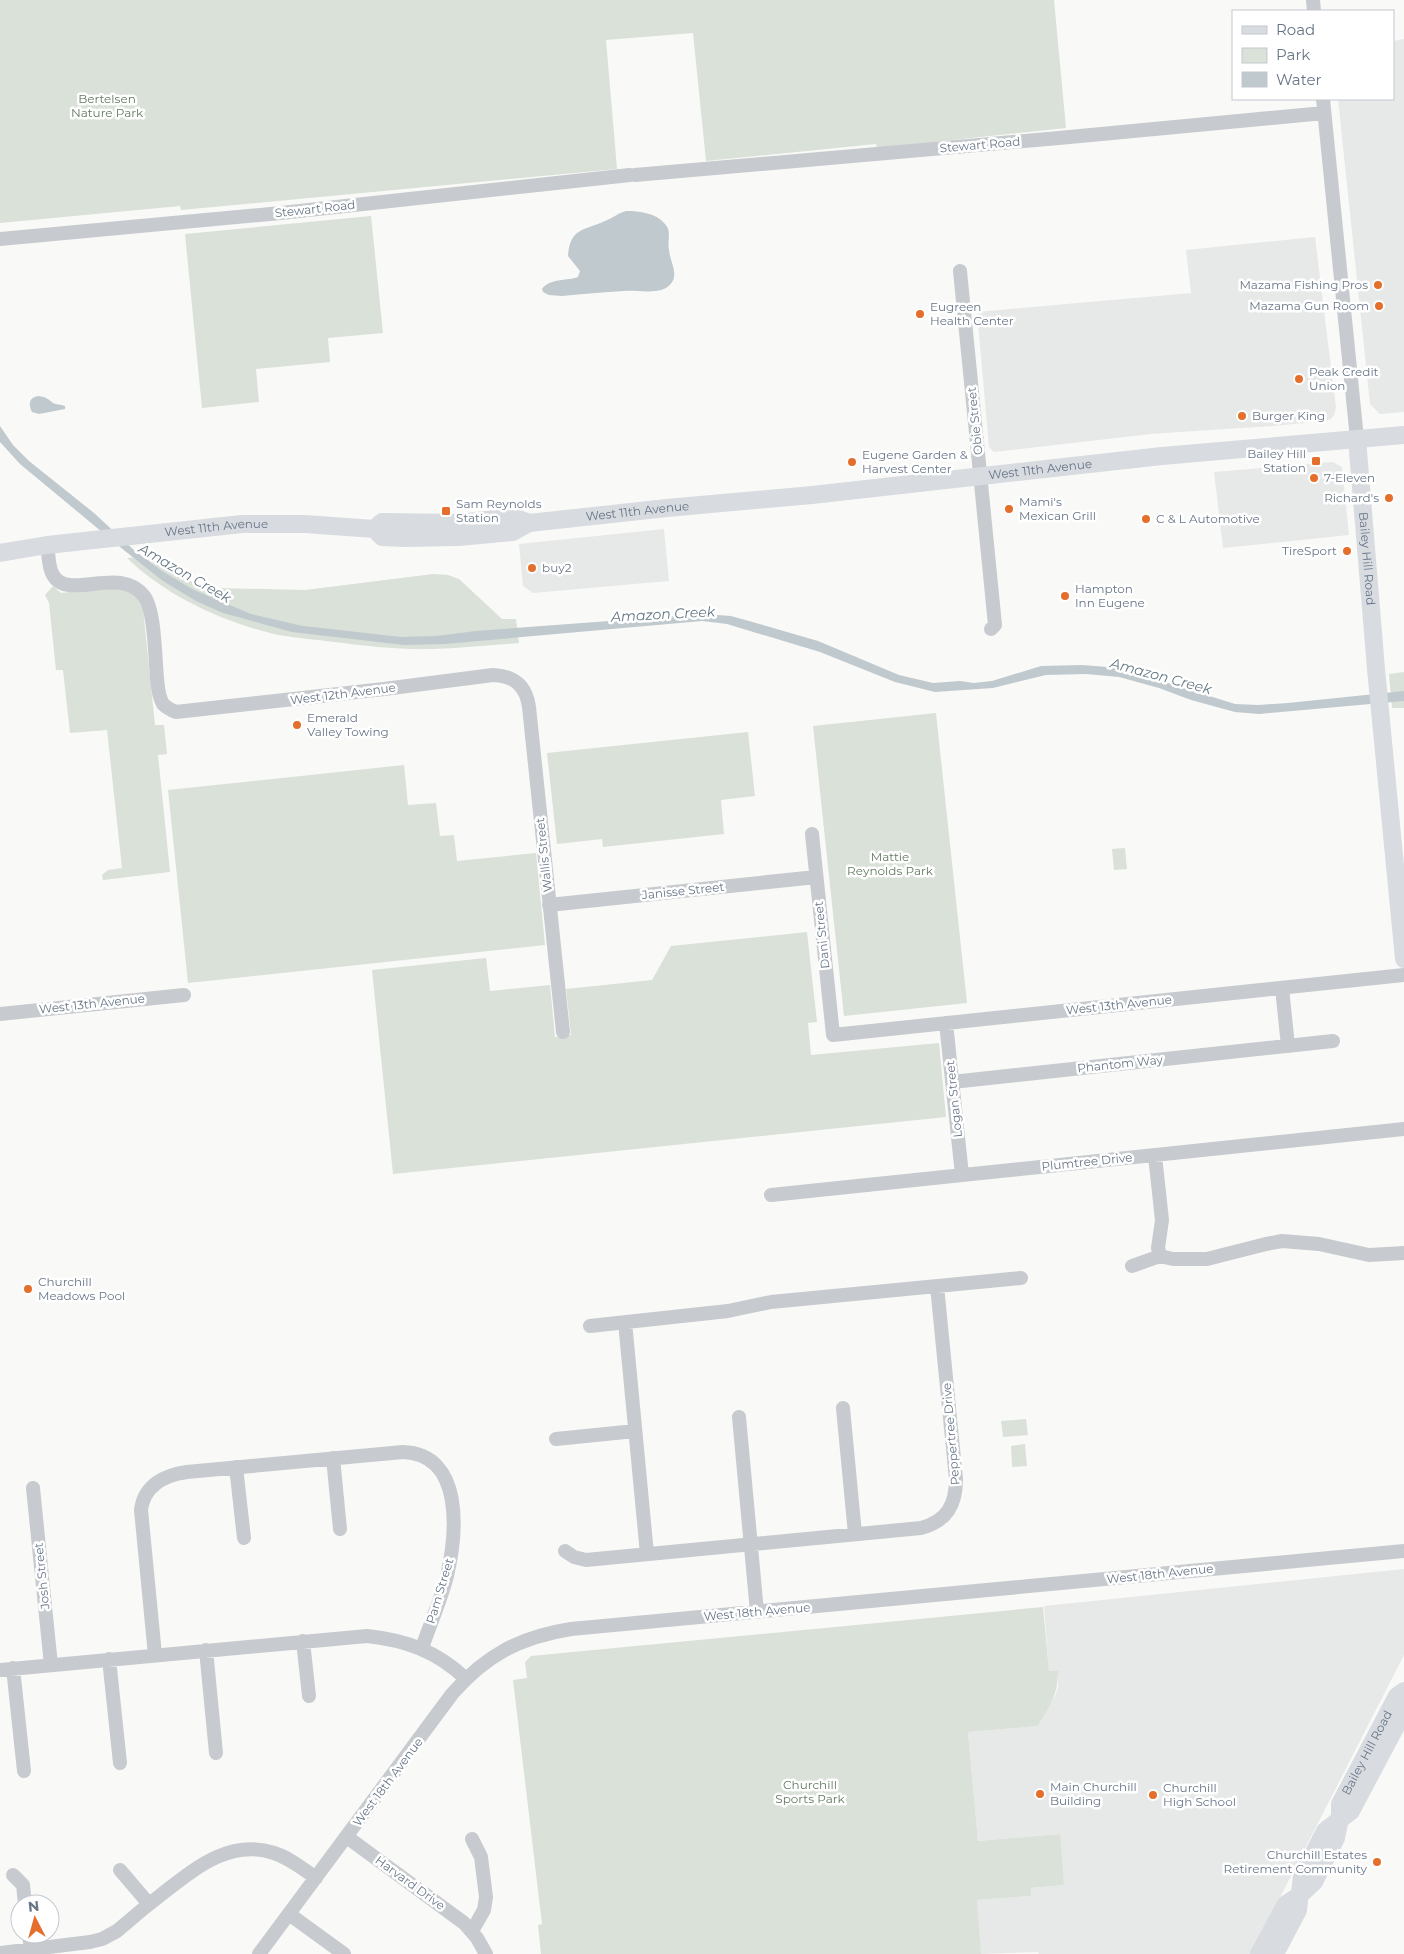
<svg xmlns="http://www.w3.org/2000/svg" width="1404" height="1954" font-family="Montserrat,sans-serif">
<style>
.built{fill:#e7e8e8}
.green{fill:#dae1d8}
.water{fill:#c0c9ce}
.lines{fill:none;stroke-linecap:round;stroke-linejoin:round}
.minor{stroke:#c7cace;stroke-width:14}
.major{stroke:#d8dbe0;stroke-width:18}
.poi-dot{fill:#e46f2c;stroke:#fff;stroke-width:2}
.labels{text-anchor:middle;stroke-width:5;stroke-linejoin:round;paint-order:stroke}
.park-label{font-size:12px;fill:#657a63;stroke:#fff}
.street-label{font-size:12px;fill:#687688;stroke:#fff}
.poi-label{font-size:12px;fill:#687688;stroke:#fff;text-anchor:start}
.water-label{font-size:14px;font-style:italic;fill:#647783;stroke:#fff}
</style>
<rect width="100%" height="100%" fill="#f9f9f7"/>
<path class="built" d="M1404,39V412L1380,414L1370,404L1338,99H1393V41Z
M1315,237L1336,408L1334,415L1331,419L1325,421L1273,426L1151,434L994,452L989,447L977,312L1191,293L1186,250Z
M1333,462L1342,467L1349,535L1223,548L1214,472Z
M664,529L669,581L533,593L523,586L519,544Z
M1404,1569V1655L1251,1954H1039L1038,1952L981,1954L976,1900L1031,1896V1888L1064,1885L1059,1834L978,1841L968,1732L1038,1726L1055,1696L1058,1687V1671L1049,1672L1044,1606Z"/>
<path class="green" d="M0,0H1054L1066,128L877,148L876,144L706,161L693,33L606,40L617,169L181,210L180,206L0,223Z
M371,216L383,333L328,338L330,362L256,369L259,402L202,408L185,234Z
M150,556C171,570 189,585 215,588L305,590L433,574L448,575L459,579L502,619H516L519,643C490,645 461,648 432,649C400,650 366,646 334,642C313,639 290,638 270,633C219,620 165,595 127,558Z
M53,586L61,593L120,587L137,595L143,609L155,725H164L167,754L158,755L170,872L103,880L102,875L108,870L122,868L107,730L70,733L63,670H56L49,603L45,595Z
M1404,672V708H1392L1389,674Z
M936,713L967,1003L844,1016L813,726Z
M748,732L755,796L721,800L724,834L603,847L602,839L557,844L547,753Z
M404,765L408,805L436,803L440,836L454,835L457,861L536,853L545,945L188,983L168,790Z
M1125,848L1127,869L1114,870L1112,849Z
M807,932L817,1022L808,1023L811,1055L939,1043L946,1117L393,1174L372,970L486,958L490,991L550,985L555,1037L571,1035L566,989L652,980L671,946Z
M1026,1419L1028,1435L1003,1437L1001,1421Z
M1025,1444L1027,1466L1012,1467L1011,1446Z
M1043,1607L1049,1671H1058C1058,1696 1050,1705 1038,1726L968,1732L978,1841L1060,1834L1064,1885L1031,1888V1896L977,1900L981,1954H541L538,1925L542,1924L513,1680L527,1678L525,1662L531,1656Z"/>
<path class="water" d="M626,211C640,211 656,213 665,224C672,231 667,241 669,250C670,263 682,278 666,288C655,294 636,290 624,291C603,292 583,294 562,296L549,295L543,292L542,289C550,278 567,281 578,277L580,271L568,256C570,228 583,231 605,221C613,218 618,213 626,211Z
M39,396C46,397 48,399 53,403C56,405 61,404 65,406V409L39,414L32,412C28,404 29,397 39,396Z
M0,426L13,445L29,461L94,513L135,551L162,571L194,590L251,614L303,626L401,637L436,636L476,631L704,614L731,616L749,621L818,641L899,675L933,683L960,681L974,683L992,681L1041,666L1082,665L1120,668L1235,704L1258,705L1288,703L1404,691V701L1259,714L1235,712L1191,700L1159,688L1119,677L1086,674L1046,675L993,688L935,692L895,682L820,652L727,624L702,621L445,644L404,645L292,632L223,613L196,601L163,581L125,551L20,464L0,442Z"/>
<g class="lines">
<path class="minor" d="M1313,0L1314,11
M1323,99L1357,439
M635,175L1059,138L1324,113
M0,239L281,213L630,175
M960,271L995,625L991,629
M47,545C49,555 48,567 53,575C68,602 120,564 144,596C155,610 155,658 157,678C158,687 158,696 163,704C167,708 171,710 176,712L384,689L493,675C515,676 526,686 529,707L563,1032
M812,834L833,1035L1404,975
M549,905L816,877
M1282,988L1288,1046
M0,1014L184,995
M946,1023L962,1175
M952,1082L1333,1041
M1155,1156L1162,1220L1158,1248L1160,1256
M771,1195L1404,1129
M1132,1266L1160,1256L1173,1259H1207L1266,1244L1282,1241L1319,1244L1369,1255L1404,1253
M625,1322L647,1554
M590,1326L728,1311L771,1302L1021,1278
M843,1408L855,1534
M739,1417L757,1612
M556,1439L635,1431
M333,1458L340,1529
M236,1467L244,1538
M33,1488L51,1665
M565,1551L574,1557L586,1560L921,1528C947,1521 956,1505 956,1479L937,1286
M303,1641L309,1696
M206,1650L216,1753
M155,1655L141,1510C144,1485 165,1475 187,1472L403,1452C464,1454 457,1533 447,1576C441,1600 430,1624 422,1648
M109,1659L120,1763
M13,1668L24,1771
M0,1670L367,1636C405,1640 437,1651 466,1679
M347,1837L464,1923L477,1938L486,1954
M120,1870L149,1904
M13,1875L23,1885L25,1904
M289,1914L344,1954
M472,1931L484,1910L486,1897L481,1857L472,1839
M29,1934L31,1949
M0,1953L90,1942L102,1939L117,1931C133,1917 150,1903 167,1890C198,1866 232,1839 274,1853C290,1858 303,1869 316,1878
M259,1954L452,1694C486,1655 520,1637 571,1629L1404,1551"/>
<g class="major">
<path id="s1" d="M1357,439L1376,669L1404,959"/>
<path d="M374,529L382,522L459,523L513,517L529,523"/>
<path id="s2" d="M0,553L47,545L242,524H305L374,529L382,537L404,538L459,537L513,532L529,523L667,508L812,495L1162,456L1404,435"/>
<path id="s3" d="M1259,1954L1286,1904L1300,1895L1314,1882L1336,1838L1340,1818V1804L1397,1696L1404,1691"/>
<path d="M1275,1954L1298,1910L1302,1876L1325,1831L1351,1811L1404,1711"/>
</g>
</g>
<g class="poi-dot">
<circle cx="1378" cy="285" r="5"/>
<circle cx="1379" cy="306" r="5"/>
<circle cx="920" cy="314" r="5"/>
<circle cx="1299" cy="379" r="5"/>
<circle cx="1242" cy="416" r="5"/>
<rect x="1311" y="456" width="10" height="10" rx="2.5"/>
<circle cx="852" cy="462" r="5"/>
<circle cx="1314" cy="478" r="5"/>
<circle cx="1389" cy="498" r="5"/>
<circle cx="1009" cy="509" r="5"/>
<rect x="441" y="506" width="10" height="10" rx="2.5"/>
<circle cx="1146" cy="519" r="5"/>
<circle cx="1347" cy="551" r="5"/>
<circle cx="532" cy="568" r="5"/>
<circle cx="1065" cy="596" r="5"/>
<circle cx="297" cy="725" r="5"/>
<circle cx="28" cy="1289" r="5"/>
<circle cx="1040" cy="1794" r="5"/>
<circle cx="1153" cy="1795" r="5"/>
<circle cx="1377" cy="1862" r="5"/>
</g>
<g class="labels">
<g class="park-label">
<text x="107" y="103">Bertelsen<tspan x="107" dy="14">Nature Park</tspan></text>
<text x="890" y="861">Mattie<tspan x="890" dy="14">Reynolds Park</tspan></text>
<text x="810" y="1789">Churchill<tspan x="810" dy="14">Sports Park</tspan></text>
</g>
<g class="street-label">
<text transform="translate(980 145) rotate(-5)" y="4">Stewart Road</text>
<text transform="translate(315 209) rotate(-6)" y="4">Stewart Road</text>
<text transform="translate(975 421) rotate(-96)" y="4">Obie Street</text>
<text dy="4" stroke="none"><textPath href="#s2" startOffset="1051">West 11th Avenue</textPath></text>
<text dy="4" stroke="none"><textPath href="#s2" startOffset="646">West 11th Avenue</textPath></text>
<text dy="4" stroke="none"><textPath href="#s2" startOffset="218">West 11th Avenue</textPath></text>
<text dy="4" stroke="none"><textPath href="#s1" startOffset="120">Bailey Hill Road</textPath></text>
<text transform="translate(343 694) rotate(-7)" y="4">West 12th Avenue</text>
<text transform="translate(544 855) rotate(-96)" y="4">Wallis Street</text>
<text transform="translate(683 891) rotate(-6)" y="4">Janisse Street</text>
<text transform="translate(822 935) rotate(-96)" y="4">Dani Street</text>
<text transform="translate(92 1004) rotate(-6)" y="4">West 13th Avenue</text>
<text transform="translate(1119 1005) rotate(-6)" y="4">West 13th Avenue</text>
<text transform="translate(1120 1064) rotate(-6)" y="4">Phantom Way</text>
<text transform="translate(954 1099) rotate(-96)" y="4">Logan Street</text>
<text transform="translate(1087 1162) rotate(-6)" y="4">Plumtree Drive</text>
<text transform="translate(951 1434) rotate(-95)" y="4">Peppertree Drive</text>
<text transform="translate(1160 1574) rotate(-6)" y="4">West 18th Avenue</text>
<text transform="translate(42 1576) rotate(-96)" y="4">Josh Street</text>
<text transform="translate(440 1591) rotate(-73)" y="4">Pam Street</text>
<text transform="translate(757 1612) rotate(-5)" y="4">West 18th Avenue</text>
<text dy="4" stroke="none"><textPath href="#s3" startOffset="234">Bailey Hill Road</textPath></text>
<text transform="translate(388 1782) rotate(-53)" y="4">West 18th Avenue</text>
<text transform="translate(410 1883) rotate(36)" y="4">Harvard Drive</text>
</g>
<g class="poi-label">
<text x="1368" y="289" text-anchor="end">Mazama Fishing Pros</text>
<text x="1369" y="310" text-anchor="end">Mazama Gun Room</text>
<text x="930" y="311">Eugreen<tspan x="930" dy="14">Health Center</tspan></text>
<text x="1309" y="376">Peak Credit<tspan x="1309" dy="14">Union</tspan></text>
<text x="1252" y="420">Burger King</text>
<text x="1306" y="458" text-anchor="end">Bailey Hill<tspan x="1306" dy="14">Station</tspan></text>
<text x="862" y="459">Eugene Garden &amp;<tspan x="862" dy="14">Harvest Center</tspan></text>
<text x="1324" y="482">7-Eleven</text>
<text x="1379" y="502" text-anchor="end">Richard's</text>
<text x="1019" y="506">Mami's<tspan x="1019" dy="14">Mexican Grill</tspan></text>
<text x="456" y="508">Sam Reynolds<tspan x="456" dy="14">Station</tspan></text>
<text x="1156" y="523">C &amp; L Automotive</text>
<text x="1337" y="555" text-anchor="end">TireSport</text>
<text x="542" y="572">buy2</text>
<text x="1075" y="593">Hampton<tspan x="1075" dy="14">Inn Eugene</tspan></text>
<text x="307" y="722">Emerald<tspan x="307" dy="14">Valley Towing</tspan></text>
<text x="38" y="1286">Churchill<tspan x="38" dy="14">Meadows Pool</tspan></text>
<text x="1050" y="1791">Main Churchill<tspan x="1050" dy="14">Building</tspan></text>
<text x="1163" y="1792">Churchill<tspan x="1163" dy="14">High School</tspan></text>
<text x="1367" y="1859" text-anchor="end">Churchill Estates<tspan x="1367" dy="14">Retirement Community</tspan></text>
</g>
<g class="water-label">
<text transform="translate(185 573) rotate(30)" y="5">Amazon Creek</text>
<text transform="translate(663 614) rotate(-3)" y="5">Amazon Creek</text>
<text transform="translate(1161 676) rotate(15)" y="5">Amazon Creek</text>
</g>
</g>
<rect x="1232" y="10" width="162" height="90" fill="#ffffff" stroke="#c3c8cf"/>
<rect x="1242" y="26" width="25" height="8" fill="#d8dbe0" stroke="#c3c8cf"/>
<text x="1276" y="35" font-size="15" fill="#687688">Road</text>
<rect x="1242" y="48" width="25" height="15" fill="#dae1d8" stroke="#c3c8cf"/>
<text x="1276" y="60" font-size="15" fill="#687688">Park</text>
<rect x="1242" y="72" width="25" height="15" fill="#c0c9ce" stroke="#c3c8cf"/>
<text x="1276" y="85" font-size="15" fill="#687688">Water</text>
<g transform="translate(35 1919) rotate(354)"><circle r="24" fill="#ffffff" stroke="#c3c8cf"/>
<path d="M0-4L9 19L0 12L-9 19Z" fill="#e46f2c"/>
<text y="-8" font-size="14" font-weight="bold" text-anchor="middle" fill="#687688">N</text>
</g>
</svg>
